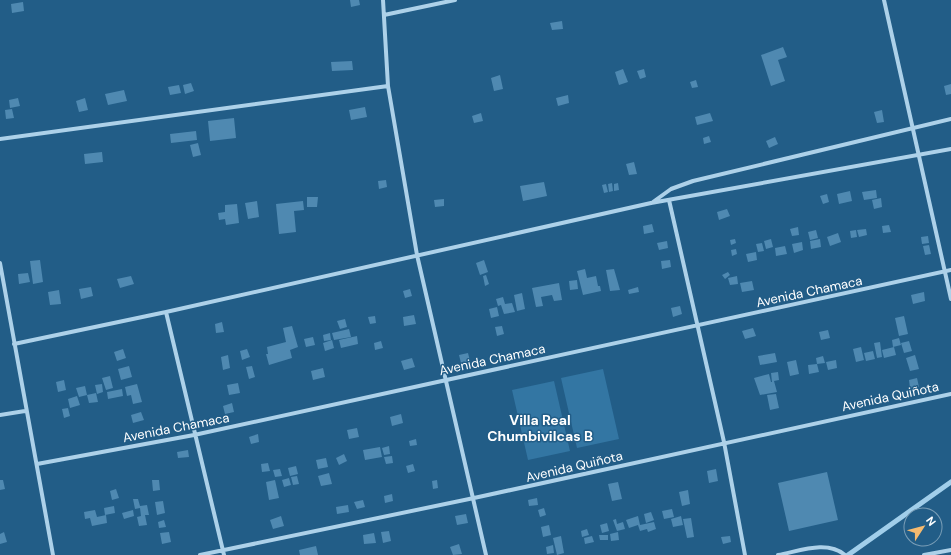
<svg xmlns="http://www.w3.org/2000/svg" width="951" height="555" font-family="'DM Sans',sans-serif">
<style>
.green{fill:#3376a3}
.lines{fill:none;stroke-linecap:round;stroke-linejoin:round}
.stream{stroke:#a1ceea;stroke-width:5}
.building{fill:#4f89b1}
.minor{stroke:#add1e9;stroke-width:4}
.labels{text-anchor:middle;stroke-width:3;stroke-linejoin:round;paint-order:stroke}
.street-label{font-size:13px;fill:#fff;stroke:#225d87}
.neighbourhood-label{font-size:14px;font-weight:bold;fill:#fff;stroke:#225d87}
</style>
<rect width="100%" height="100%" fill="#225d87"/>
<path class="green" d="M603,369L619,439L577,448L561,378Z
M554,381L570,451L528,460L512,390Z"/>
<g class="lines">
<path class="stream" d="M848,555L951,482"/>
</g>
<path class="building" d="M350,0H359L360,5L351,7Z
M23,2L24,11L12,13L11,4Z
M562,21L563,29L552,30L550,23Z
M783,47L787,57L778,60L785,81L771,86L761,55Z
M352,61L353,70L332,71L331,62Z
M623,69L628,82L619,85L615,72Z
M644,69L646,77L640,79L637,71Z
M500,75L503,89L494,91L491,78Z
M696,80L698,87L692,88L690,82Z
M191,83L194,91L185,94L183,85Z
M951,84V94L946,95L944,86Z
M179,85L181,93L170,95L168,87Z
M124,90L127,101L108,105L105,94Z
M568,95L569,103L558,106L556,98Z
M18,98L20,106L10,108L9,100Z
M85,98L88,110L79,112L76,101Z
M365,107L367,117L351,120L349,110Z
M12,109L14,118L6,119L5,110Z
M882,110L884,122L877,123L874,112Z
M481,113L483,121L474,123L472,116Z
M710,113L713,121L697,125L695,117Z
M234,118L236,138L210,141L208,121Z
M196,131L197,140L171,143L170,134Z
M709,136L711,142L704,144L703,138Z
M775,137L778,144L769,148L766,141Z
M198,143L201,155L193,157L190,145Z
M102,152L103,162L85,164L84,154Z
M634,162L637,174L629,175L626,164Z
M386,180L387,187L379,189L378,181Z
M544,182L547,196L523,201L520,186Z
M612,183L613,191L609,192L608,184Z
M618,183L619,190L614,191V184Z
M606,184L608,192L604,193L602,185Z
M876,190L877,198L864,200L862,192Z
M850,191L852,201L839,204L837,194Z
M827,194L829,202L823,204L820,196Z
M307,197H318L317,207H307Z
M881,198L882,207L874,209L872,200Z
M444,199V206L435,207L434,200Z
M257,201L259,217L248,219L245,203Z
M303,201L304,210L294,211L296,232L279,234L276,204Z
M237,204L239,223L226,225L225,219L219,220L218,213L225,212V205Z
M727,209L730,216L719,220L717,212Z
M652,224L654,232L644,234L643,226Z
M889,225L891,232L883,233L882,226Z
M798,227L799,235L792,236L790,229Z
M866,229L867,235L859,237L857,230Z
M816,230L818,238L810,240L808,232Z
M856,230L857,237L851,238L850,231Z
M838,233L841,242L830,246L827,237Z
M928,236L929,243L922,244L921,237Z
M735,239L736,243L731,245L730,240Z
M771,239L773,247L766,249L764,241Z
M820,239L821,247L811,249L810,241Z
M667,241L668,248L659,250L657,243Z
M802,242L803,250L794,253L792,244Z
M762,243L764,251L758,252L756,244Z
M929,245L931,254L925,255L923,246Z
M785,246L787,254L776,256L775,248Z
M736,249L737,254L732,256L731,250Z
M756,252L757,260L748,262L746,254Z
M40,260L43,282L33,284L30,261Z
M484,260L488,272L480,275L476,263Z
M670,260L671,267L662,269L661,261Z
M585,269L587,278L596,276L598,286H600L601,291L583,295L577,271Z
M614,269L620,290L610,291L606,270Z
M728,272L730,275L725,279L722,275Z
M28,273L30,282L19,284L18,274Z
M486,275L489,284L485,286L483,276Z
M131,276L134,284L120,288L117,279Z
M737,276L738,284L730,285L728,278Z
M577,280L578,289L570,290L569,281Z
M752,281L754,290L742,292L740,283Z
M559,283L562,300L554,301L552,295L541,297L543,306L536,307L532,288Z
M91,287L93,296L81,299L79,289Z
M638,287L639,292L629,294L628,290Z
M410,289L412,296L405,298L403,291Z
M59,290L61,304L50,305L48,292Z
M924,292L925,301L913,304L911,295Z
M522,293L525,309L517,311L514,295Z
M503,297L505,304L512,303L515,312L504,314L501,305L498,306L496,299Z
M680,306L682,314L673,317L671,308Z
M497,307L499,316L491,318L489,309Z
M414,315L416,324L404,326L403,317Z
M375,316L376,323L370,324L368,317Z
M904,316L908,334L899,336L895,318Z
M345,319L347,327L340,329L337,321Z
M222,322L224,332L216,333L215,324Z
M292,326L298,347L290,350L292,358L269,365L266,354H268L267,347L286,342L283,328Z
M502,326L504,334L497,336L495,327Z
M753,328L756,336L745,339L742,331Z
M349,329L351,337L334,340L332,333Z
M828,330L830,338L821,340L819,332Z
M330,333L331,340L324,341L323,335Z
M357,336L358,344L341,348L339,340Z
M313,337L315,345L306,347L304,339Z
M899,338L901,345L893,347L892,340Z
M332,340L334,348L325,351L323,343Z
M381,341L383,348L375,350L374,343Z
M909,341L912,351L904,353L901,343Z
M880,342L882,357L877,358L874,343Z
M861,347L864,360L856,362L853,349Z
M894,347L896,355L884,358L882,350Z
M123,349L126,358L117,361L114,352Z
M247,349L250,357L242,360L240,351Z
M873,351L875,359L866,361L864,353Z
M468,353L470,361L461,363L459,355Z
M775,353L777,362L760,365L758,356Z
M228,355L230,368L223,370L221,357Z
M915,355L919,369L910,371L906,358Z
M823,356L825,363L817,364L816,358Z
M412,358L415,367L404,370L401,361Z
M796,360L799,374L790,376L787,362Z
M836,360L837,368L828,370L826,362Z
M817,364L819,372L809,374L808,365Z
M129,366L132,377L121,380L118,369Z
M252,366L255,377L249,379L246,367Z
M323,368L325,377L313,380L311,371Z
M778,372L779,380L774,381L777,392L760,395L754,378L769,374L771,382H772L771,373Z
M110,376L113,388L106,390L102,378Z
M917,378L919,387L910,388L909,380Z
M64,380L66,390L58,392L56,382Z
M238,383L240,393L229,395L227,385Z
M102,384L103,392L97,394L95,385Z
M137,384L142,402L133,404L131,395L127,396L125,387Z
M85,386L87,395L79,397L76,388Z
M122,389L123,396L108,399L107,392Z
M96,393L98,402L89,403L87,395Z
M776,394L779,408L770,410L767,395Z
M77,396L80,405L70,408L68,399Z
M232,403L234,412L225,414L223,406Z
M68,408L70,416L64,418L62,409Z
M141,412L144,420L133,423L131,415Z
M401,414L403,423L392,426L390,417Z
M357,428L359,437L349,439L347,430Z
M258,434L259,442L251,444L249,437Z
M416,439L417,445L410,446L409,441Z
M389,446L390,454L384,455L382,448Z
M380,447L382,457L365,460L363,450Z
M188,450L189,457L178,458L177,452Z
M344,454L347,461L339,465L336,458Z
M392,456L393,463L386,464L384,457Z
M326,458L328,467L318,469L316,460Z
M268,463L270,471L262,472L261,464Z
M413,464L415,471L408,473L406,466Z
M296,466L298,474L290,476L288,468Z
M280,469L282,476L275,477L273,470Z
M716,469L718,481L709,483L707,471Z
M827,472L838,520L789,531L778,483Z
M329,473L332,484L321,486L318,476Z
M297,476L299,484L293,485L291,477Z
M289,478L291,485L284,487L282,480Z
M0,480H3L5,489L0,490Z
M152,480H159L160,490L153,491Z
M275,480L279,498L269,500L266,482Z
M437,480L438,488L433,489L432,481Z
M618,482L622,499L612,501L608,484Z
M116,489L119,498L112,500L110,491Z
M688,490L690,504L682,506L679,492Z
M392,494L393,501L385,503L384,496Z
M537,498L538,505L529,506L528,500Z
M133,499H138L140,506L147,505L149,515H145L147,525L139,526L137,517L141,516L140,508L135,509Z
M363,500L365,507L357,509L354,502Z
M163,501L165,513L157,515L155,502Z
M348,505L349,512L337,514L336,507Z
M114,506L115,513L105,515L104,508Z
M544,508L546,515L540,517L538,510Z
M672,509L674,517L664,519L662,511Z
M95,510L97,517L106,515L107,523L92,526L90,518L85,519L84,512Z
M133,510L134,516L124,519L122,513Z
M651,512L654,520L646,523L644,514Z
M466,514L468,523L457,525L455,516Z
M281,516L284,526L273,529L270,520Z
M638,516L640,525L654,522L656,529L648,532L647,529L640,531L638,525L629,528L626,520Z
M681,516L683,525L673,527L671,519Z
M691,518L694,537L687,538L683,519Z
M616,519L617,524L623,522L625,529L617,531L613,520Z
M164,520L166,527L159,528L158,522Z
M607,523L609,531L602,533L600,525Z
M549,525L551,535L543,537L541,527Z
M587,529L589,535L582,537L581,531Z
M389,531L391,541L383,543L381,532Z
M4,532L7,542L0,544V534Z
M169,532L171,542L162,544L160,533Z
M618,532L619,540L611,541L610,534Z
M374,533L376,543L364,544L363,535Z
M599,535H608V540H600Z
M561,536L564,553L557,555L553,538Z
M592,536L594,542L585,544L584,538Z
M730,536L731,542L723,544L721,537Z
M459,544L462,554L453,555L450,547Z
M553,545L554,553L547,554L546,547Z
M316,546L318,555H300L299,550Z"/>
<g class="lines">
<path class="minor" d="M383,0L388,86L417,255L486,555
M884,0L951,299
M384,15L455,0
M0,139L388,86
M669,200L724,442L745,555
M653,202L671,189L693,181L951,119
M0,263L53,555
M166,312L224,555
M14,344L166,312L651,203L951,149
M0,415L25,411
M37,464L194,435L951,270
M200,555L474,498L951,394
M778,555C800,551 827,540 845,555
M924,555L951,550"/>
</g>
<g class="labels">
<g class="street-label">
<text transform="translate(809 291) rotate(-12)" y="5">Avenida Chamaca</text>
<text transform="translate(492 359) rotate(-12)" y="5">Avenida Chamaca</text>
<text transform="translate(890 396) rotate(-12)" y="5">Avenida Quiñota</text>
<text transform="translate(176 427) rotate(-11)" y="5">Avenida Chamaca</text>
<text transform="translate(574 466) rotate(-13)" y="5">Avenida Quiñota</text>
</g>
<g class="neighbourhood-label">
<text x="540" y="425">Villa Real<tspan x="540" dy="16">Chumbivilcas B</tspan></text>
</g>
</g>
<g transform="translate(923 527) rotate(54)"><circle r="19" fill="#225d87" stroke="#7a9eb7"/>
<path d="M0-3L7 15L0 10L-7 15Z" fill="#f5ba6f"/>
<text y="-6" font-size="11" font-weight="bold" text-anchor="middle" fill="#ffffff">N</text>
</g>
</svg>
